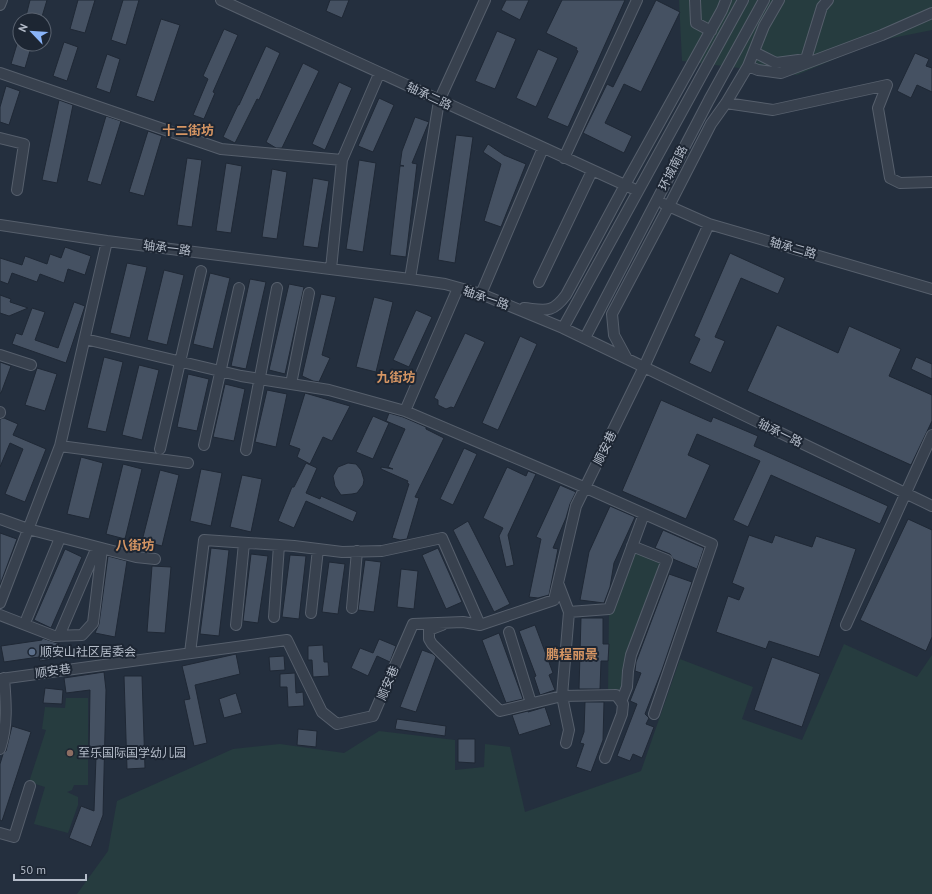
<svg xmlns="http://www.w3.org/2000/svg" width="932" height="894" font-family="'PT Sans','Noto Sans SC',sans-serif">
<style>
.green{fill:#263c3f}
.building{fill:#455162;stroke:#1f2835}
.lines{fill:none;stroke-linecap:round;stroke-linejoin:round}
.minor-casing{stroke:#565f6c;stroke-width:12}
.minor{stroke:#38414e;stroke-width:10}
.service-dot{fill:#5c6f8a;stroke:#1d2633;stroke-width:1.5}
.education-dot{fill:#8d6e63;stroke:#1d2633;stroke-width:1.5}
.labels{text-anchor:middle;stroke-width:4;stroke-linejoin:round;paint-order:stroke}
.street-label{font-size:12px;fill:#b4bcc9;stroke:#1d2633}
.poi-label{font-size:12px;fill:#b4bcc9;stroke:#1d2633;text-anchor:start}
.neighbourhood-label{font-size:13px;font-weight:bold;fill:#d59563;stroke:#1d2633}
</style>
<rect width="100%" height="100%" fill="#242f3e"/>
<path class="green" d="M679,0H932V30L877,41L797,75L682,61Z
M632,546L667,560L631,655L621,702L608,695L609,609Z
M844,644L917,677L932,655V894H77L108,851L117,801L233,749L280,744L344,753L379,731L455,740V770L484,767L485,744L510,747L525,812L641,771L680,659L753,687L742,719L802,740Z
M66,698H88V785H74L72,790L67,792L78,797V805L68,833L34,824L45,787L29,782L46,730L42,729L45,707L65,708Z"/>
<path class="building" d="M30,0H47L41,20L26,16Z
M78,0H95L85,33L70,29Z
M123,0H139L126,45L111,40Z
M330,0H349L342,18L326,11Z
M506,0H529L520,20L501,10Z
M562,0H625L568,127L547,118L578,51L576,50L577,48L546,33Z
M656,0L680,12L641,92L624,84L605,123L632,136L624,153L583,133L607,84L613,87Z
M161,19L180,25L154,102L136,96Z
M224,29L238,35L213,92L215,93L204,119L193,115L208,79L203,76Z
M497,31L516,39L495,89L475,81Z
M64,42L78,47L67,81L53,76Z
M17,44H32L25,68L11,64Z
M266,46L280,53L259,100L257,99L235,143L223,137L238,105H239Z
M538,49L558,58L536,107L516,98Z
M915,53L929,59L926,66L932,68V92L917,85L911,98L897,91Z
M107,54L120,59L110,93L96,88Z
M303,63L319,71L282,148H276L266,142Z
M339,82L352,88L325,150L312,144Z
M6,86L20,91L9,125L0,122V107Z
M379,98L394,105L373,152L358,146Z
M59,100L73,105L57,183L42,180Z
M106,116L121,121L101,185L87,181Z
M415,117L429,122L412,163L417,164L406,257L390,255L400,166H404L400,165L402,151Z
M148,131L162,136L144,196L129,192Z
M456,135L473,137L455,263L438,260Z
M488,144L504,155L526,164L501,227L484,221L501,164L483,152Z
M187,158L202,160L192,227L177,225Z
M359,160L376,163L363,252L346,249Z
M226,163L242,166L231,233L216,231Z
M272,169L287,172L277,239L262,237Z
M313,178L329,181L318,248L303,246Z
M65,247L91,256L85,275L68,269L64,283L40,274L37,282L12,273L8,284L0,281V258L22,265L25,256L47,264L50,254L61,258Z
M730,253L785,278L778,294L741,278L715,337L725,341L711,373L689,363L700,339L694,336Z
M127,263L147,267L130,338L110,333Z
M164,270L184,275L167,345L147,340Z
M210,273L230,278L213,349L193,344Z
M250,279L266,282L246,369L231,366Z
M289,284L304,287L285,374L269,370Z
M321,294L336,297L322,355L330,358L319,382L313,381L302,376Z
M0,295L11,299L10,302L28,308L9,316L0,313Z
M374,297L393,302L376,372L356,367Z
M74,302L85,306L66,363L12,344L16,333L22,335L32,308L45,312L35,340L58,348Z
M416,310L432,317L409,367L393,360Z
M777,325L838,353L849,326L901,349L889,376L932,395V421L911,465L747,391Z
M465,333L485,342L454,408L451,407L446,409L438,405V400L434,398Z
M520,336L537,344L498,430L482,423Z
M104,357L123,362L106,432L87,428Z
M916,357L932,364V379L911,369Z
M0,362L11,366L1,393H0Z
M139,365L159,370L142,440L122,435Z
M37,368L57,374L45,411L25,405Z
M188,374L209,379L197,431L177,427Z
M225,384L245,389L234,441L213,437Z
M267,390L287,394L276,447L255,442Z
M305,393L350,406L332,441L323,437L310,464L297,457L300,449L289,445Z
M661,400L711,422L713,417L758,436L754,446L888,506L880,524L771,475L748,527L733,520L760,461L697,434L688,455L710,465L686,519L622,491Z
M389,413L403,417L426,427V429L444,438L415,497L419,498L407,539L400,540L392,538L409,484L407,483L408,481L381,469V467L393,469L388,467L405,429L386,421Z
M373,416L389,423L373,459L356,452Z
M4,418L18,424L13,435L46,449L25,502L5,494L23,449L10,443L0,467V419Z
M464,448L477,454L453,505L440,499Z
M81,457L103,463L89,519L67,514Z
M306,463L317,468L306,493L320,499L321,496L357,512L353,522L306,501L294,528L278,521L292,487H294Z
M348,463L356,464L361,470L364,480L363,485L357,493L352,494L341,495L335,486L333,476L338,467Z
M123,464L142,469L125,539L106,534Z
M507,467L526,476L528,471L536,474L508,535L514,565L506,567L499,536L503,528L483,518Z
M201,469L222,473L211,526L190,521Z
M160,470L179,475L162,546L142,541Z
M242,475L262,479L251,532L230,527Z
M560,485L576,492L570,504L566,518L553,548L558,549L549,595L538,598L529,597L541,539L536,537Z
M610,506L635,517L614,563L610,587L604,603L580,600L589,552Z
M908,519L932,530V637L926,651L860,620Z
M468,521L510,604L494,612L453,530Z
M663,530L704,548L697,569L673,559L670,554L655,548Z
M0,533L17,539L0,585Z
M749,535L772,543L775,535L812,547L816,536L856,549L819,657L769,641L766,649L716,632L728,596L739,600L744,588L732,583Z
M211,548L229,550L219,636L200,634Z
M438,548L462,602L446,609L422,555Z
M65,549L82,557L51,628L34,620Z
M251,554L268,556L258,623L243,621Z
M290,555L306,556L299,619L282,617Z
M108,556L127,561L115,637L95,633L99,624Z
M365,560L381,562L374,612L358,610Z
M329,562L345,564L338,614L322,612Z
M152,566L171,567L165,633L147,632Z
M401,569L418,571L414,609L397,607Z
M669,574L692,582L662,670L645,714L649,718L646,724L654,727L642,758L633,754L630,761L617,756L637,704L630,701L641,673L635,671L636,662Z
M581,618H603V644H609L608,661H601L600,689H579Z
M535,625L553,673L549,675L555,690L540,695L534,677L536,676L519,631Z
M499,633L523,699L506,703L482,640Z
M42,638L60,644L62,657L40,661L39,657L4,662L1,646L42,640Z
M379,639L396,646L390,662L377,656L368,676L351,668L360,648L373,653Z
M323,645L324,662H328L329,676L313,677L312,660H308V646Z
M422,650L433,654L436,657L416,712L400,707Z
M236,654L240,674L195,685L207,743L194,746L184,700L190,699L182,666Z
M284,656L285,670L270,671L269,657Z
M772,657L820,674L802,727L754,710Z
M104,672L106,690L103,815L91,847L69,838L81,806L94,811L96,757H89L90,690L66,693L64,678Z
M295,673L296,693L303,692L304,706L288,707L287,687H280V674Z
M124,676H142L145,768L127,769Z
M45,688L63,690L62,704L43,703Z
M236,693L242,713L224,718L219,699Z
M585,702H604L603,740L591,772L576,767L584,744L580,743L584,732Z
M545,707L551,725L519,735L512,715L528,711V712Z
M397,719L446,726L445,736L395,729Z
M12,726L31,732L2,821L0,820V764L3,754L6,751Z
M298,729L317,731L316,747L297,745Z
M458,739H475V763L458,762Z"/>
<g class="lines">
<g class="minor-casing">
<path id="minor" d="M221,0L638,191
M695,0L696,23L711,31
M0,5L2,0
M754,52L776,63L806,59L822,7L828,0
M748,66L758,70L781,73L882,35L932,13
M0,73L221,149L342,160L379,74
M726,103L773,110L887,85L878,108L890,178L900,183L932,182
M0,138L24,144L17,190
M564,158L637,0
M664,204L709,224L932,289
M0,225L107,241L410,279L445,284L481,294L563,328L932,506
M331,269L342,160
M410,279L439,101L485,0
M539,282L592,171
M481,294L543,148
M524,308C545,310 552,314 566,295L625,185L722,10L726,0
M563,328L743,0
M585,338L709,100L764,0
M85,339L241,376L329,390L405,411L586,488L712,544L654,714
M0,355L31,365
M627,359L614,335L612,314L669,206L711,124L726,103L748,66L764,26L779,0
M291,384L309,293
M405,411L458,288
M0,412V413
M204,445L239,288
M60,446L188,463
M160,449L201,271
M246,450L277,288
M0,519L28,529L136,557L155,559
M558,583L569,612L609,609L644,514
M0,603L60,446L107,241
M352,608L357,551
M311,613L318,549
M0,615L54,636L82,635L93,623L102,549
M274,617L279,545
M27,618L60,538
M236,625L244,543
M442,625L429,630V639L432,644L500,711L562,696L616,695L623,704L622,714L605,758
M846,625L932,435
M509,632L531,703
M59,636L97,547
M190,653L204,540L294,546L342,552L382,551L442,538L480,625
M0,679L287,640L322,712L337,724L373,716L413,624L463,622L480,625L554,600L576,506L644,367L709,224
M621,702L627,687L628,671L631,655L667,560L632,546
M566,743L569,730L562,696L569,612
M0,749C8,725 6,702 4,678
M0,833L14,837L30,786"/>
</g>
<use href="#minor" class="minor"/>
</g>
<circle class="service-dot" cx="32" cy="652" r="4"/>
<circle class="education-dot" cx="70" cy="753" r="4"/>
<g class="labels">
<g class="street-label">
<text transform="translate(429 96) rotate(25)" y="4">轴承二路</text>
<text transform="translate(673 168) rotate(-63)" y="4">环城南路</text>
<text transform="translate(167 248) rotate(7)" y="4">轴承一路</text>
<text transform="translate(793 248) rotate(16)" y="4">轴承二路</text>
<text transform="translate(486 298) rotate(19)" y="4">轴承一路</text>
<text transform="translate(780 433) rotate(26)" y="4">轴承一路</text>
<text transform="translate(605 448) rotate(-64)" y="4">顺安巷</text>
<text transform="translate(53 671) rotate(-8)" y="4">顺安巷</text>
<text transform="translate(388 683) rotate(-67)" y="4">顺安巷</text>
</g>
<g class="poi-label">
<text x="40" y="656">顺安山社区居委会</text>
<text x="78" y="757">至乐国际国学幼儿园</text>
</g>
<g class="neighbourhood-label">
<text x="188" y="135">十二街坊</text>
<text x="396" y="382">九街坊</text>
<text x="135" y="550">八街坊</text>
<text x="572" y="659">鹏程丽景</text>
</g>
</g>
<g transform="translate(32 32) rotate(295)"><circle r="19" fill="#1d2633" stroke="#59626f"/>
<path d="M0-3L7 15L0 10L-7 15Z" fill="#8ab4f8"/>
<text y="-6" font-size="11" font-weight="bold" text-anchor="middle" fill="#b4bcc9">N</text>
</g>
<path d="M14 874v6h72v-6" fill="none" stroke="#b4bcc9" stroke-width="2"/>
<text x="20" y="874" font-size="12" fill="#b4bcc9" stroke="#1d2633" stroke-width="3" paint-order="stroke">50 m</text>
</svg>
